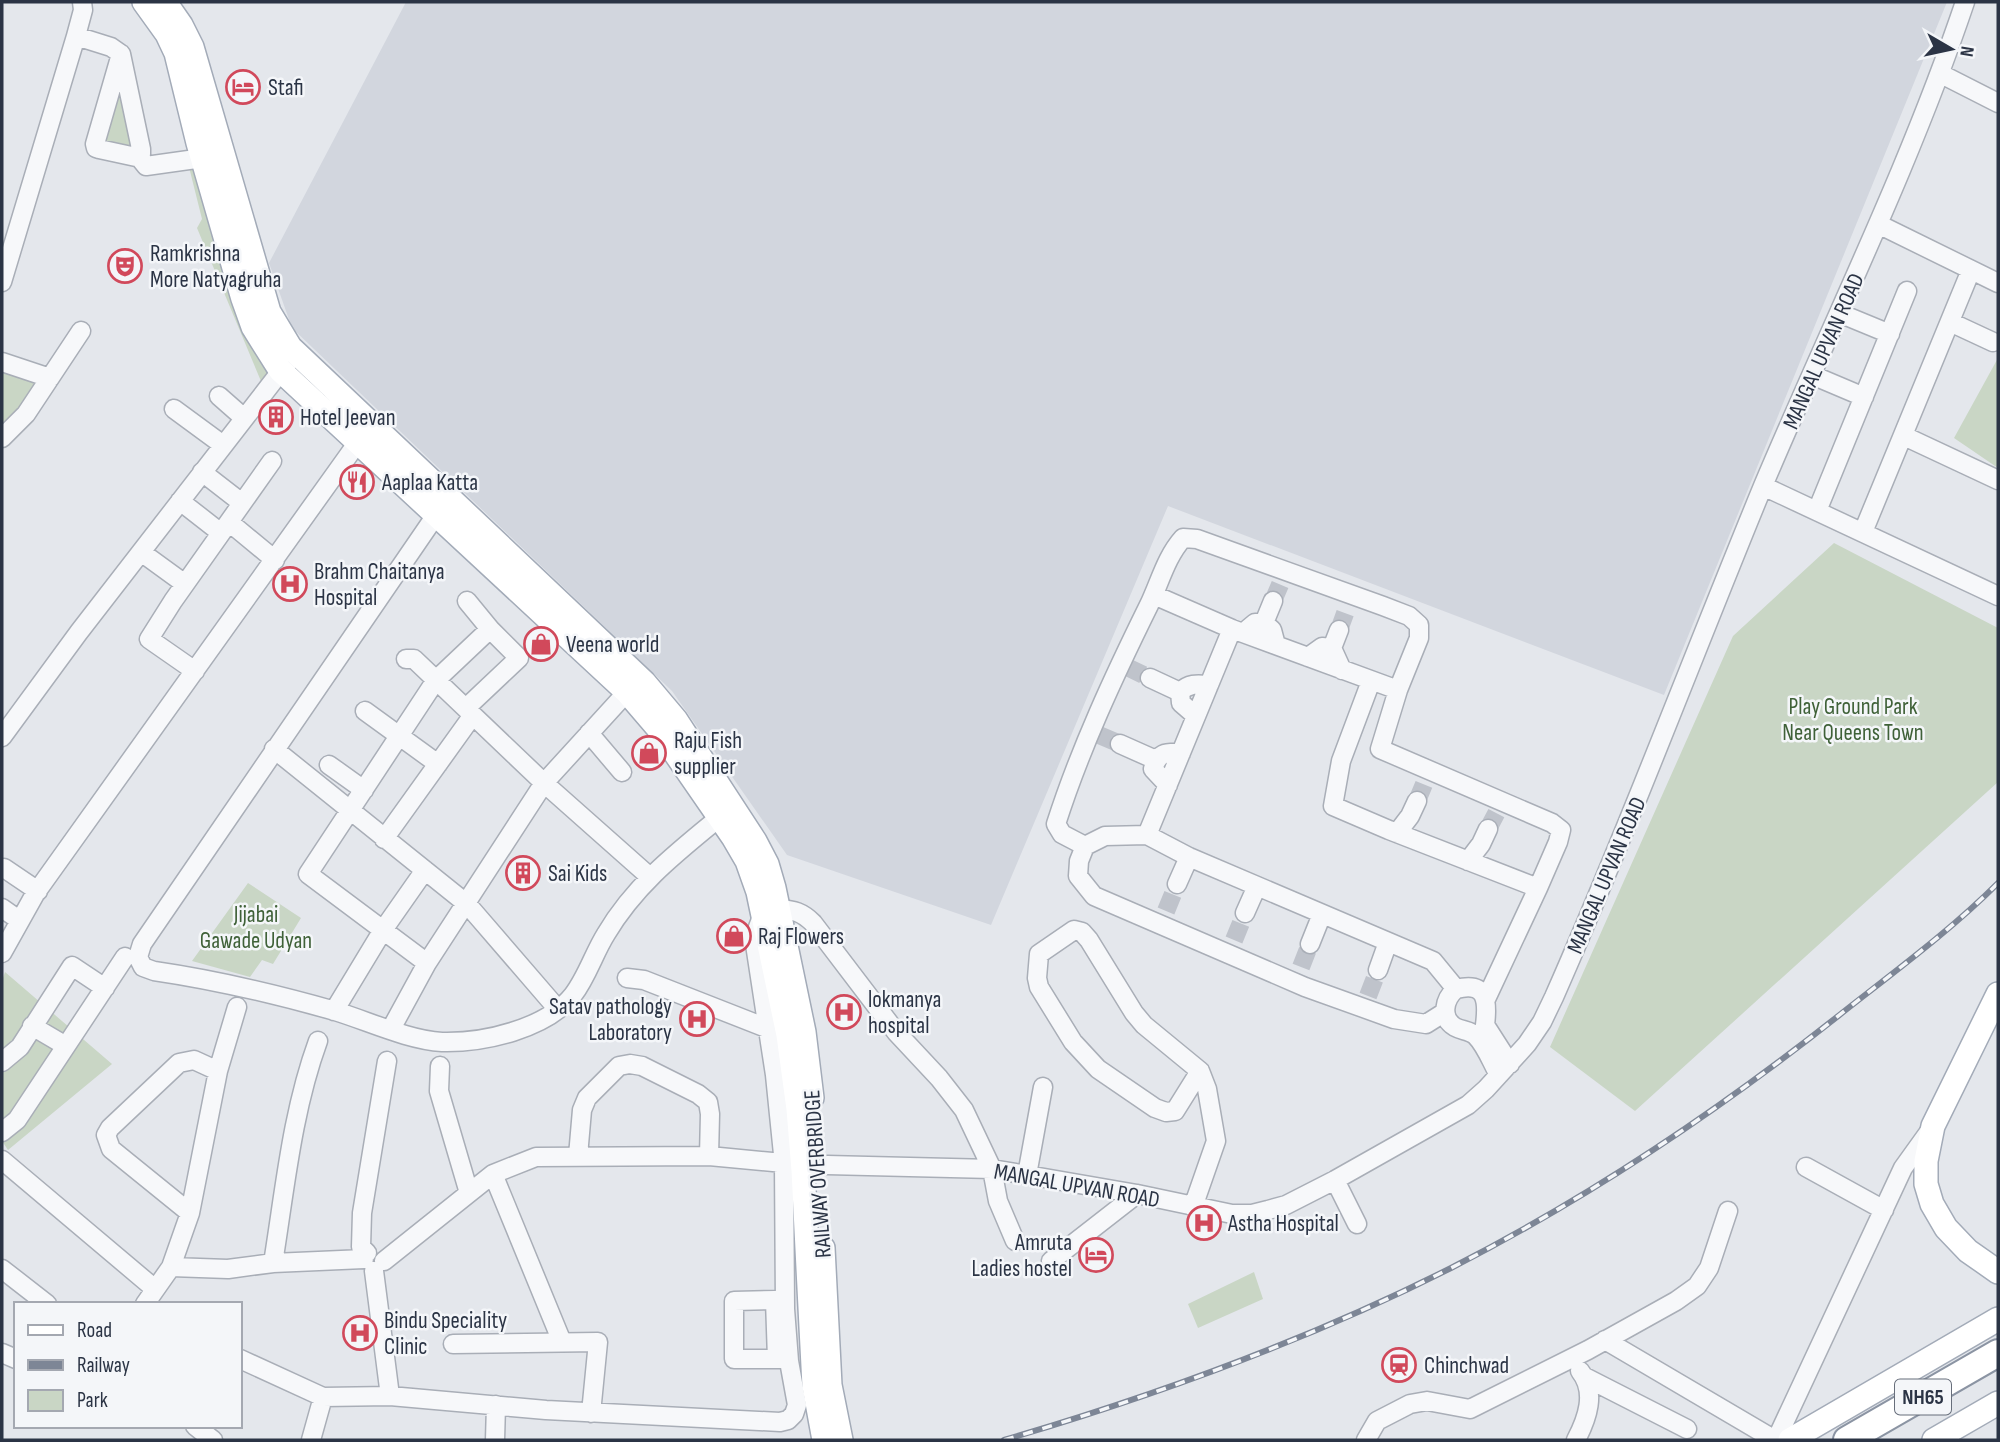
<svg xmlns="http://www.w3.org/2000/svg" width="2000" height="1442" font-family="'Sofia Sans Condensed',sans-serif">
<style>
.built{fill:#d2d6de}
.green{fill:#c9d6c5}
.lines{fill:none;stroke-linecap:round;stroke-linejoin:round}
.minor-tunnel{stroke:#bfc3cb;stroke-width:18;stroke-dasharray:18 9;stroke-linecap:butt}
.minor-casing{stroke:#a9aeb7;stroke-width:21}
.major-casing{stroke:#a3abb8;stroke-width:26}
.highway-casing{stroke:#8b94a3;stroke-width:30}
.minor{stroke:#f7f8fa;stroke-width:18}
.major{stroke:#fff;stroke-width:23}
.highway{stroke:#fff;stroke-width:26}
.rail-casing{stroke:#7d8696;stroke-width:6}
.rail{stroke:#f4f6f9;stroke-width:3.5;stroke-dasharray:10;stroke-linecap:butt}
.labels{text-anchor:middle;stroke-width:5;stroke-linejoin:round;paint-order:stroke}
.shield{fill:#f4f6f9;stroke:#676e7b;stroke-width:2}
.shield-label{font-size:21px;font-weight:bold;fill:#2b3445}
.poi-label{font-size:23px;fill:#2b3445;stroke:#f4f6f9;text-anchor:start}
.street-label{font-size:23px;fill:#2b3445;stroke:#f4f6f9}
.park-label{font-size:23px;fill:#3f6138;stroke:#f4f6f9}
</style>
<rect width="100%" height="100%" fill="#e4e7ec"/>
<path class="built" d="M406,2H1947L1664,695L1168,506L991,925L787,855L672,691L292,328L269,263Z"/>
<path class="green" d="M120,92L135,152L100,147Z
M198,152L279,368L263,386L197,228L202,219L186,155Z
M1998,358V468L1954,438Z
M2,367L44,380L2,426Z
M1834,543L1998,628V782L1635,1111L1550,1047L1733,636Z
M248,883L301,918L273,964L262,960L250,977L192,961Z
M5,972L112,1064L8,1150L2,1141V981Z
M1254,1272L1263,1299L1198,1328L1188,1304Z"/>
<g class="lines">
<path class="minor-tunnel" d="M1273,601L1282,580
M1339,630L1347,608
M1127,667L1150,678
M1099,735L1120,744
M1417,801L1427,777
M1488,829L1498,810
M1166,911L1177,884
M1234,940L1245,913
M1301,967L1310,944
M1368,996L1378,970"/>
<g class="minor-casing">
<path id="minor" d="M76,36L111,47L121,54L141,149V154L136,157L99,149L96,148L95,144L121,54
M1941,74L1998,103
M138,156L146,166L203,158
M1878,224L1998,283
M2,282L76,36L83,10L82,2
M1839,313L1890,334
M1950,322L1993,342
M2,362L50,378
M1812,375L1864,397
M219,396L244,418
M174,409L223,445
M1904,436L1998,480
M2,438L26,414L81,331
M202,472L242,503
M1763,486L1998,596
M180,501L221,533
M1817,511L1907,291
M436,515L142,944L138,957L143,967L154,971C216,980 275,994 335,1011C368,1021 408,1040 442,1042C484,1043 546,1029 573,995C587,977 594,953 606,934C635,885 676,853 720,817
M229,522L275,560
M1863,532L1971,270
M141,552L185,584
M1154,595L1232,629L1398,690
M1264,623L1273,601
M1243,633L1255,623H1264L1272,630L1276,645
M1332,648L1339,630
M1308,657L1322,647L1332,648L1342,670
M406,659H414L544,783L650,877
M195,671L149,639L173,601L272,461
M1150,678L1180,692
M1371,681L1341,761L1333,806L1389,830L1538,888
M466,708L519,658L490,629
M365,711L438,764
M1196,716L1181,703L1180,692C1189,683 1197,684 1209,685
M589,733L622,772
M2,737L79,632L295,353
M1120,744L1156,760
M274,749L467,904L555,1006
M329,765L364,790
M1168,785L1153,769C1158,753 1165,752 1181,753
M1397,833L1410,816L1417,801
M1147,835L1232,629
M384,839L473,715
M1085,846L1062,834L1056,824C1080,749 1114,676 1149,605C1160,582 1166,557 1183,538L1197,539L1383,606L1409,616L1419,625V638L1398,690L1380,749L1552,823L1561,830L1558,842L1538,888L1486,999
M1468,861L1481,844L1488,829
M4,868L38,891
M1177,884L1189,857
M2,908L19,920
M779,909C794,910 802,912 813,923L896,1032L939,1078L964,1110L992,1169L998,1201L1015,1241
M1245,913L1257,886
M1310,944L1322,914
M2,953L35,894L358,442
M427,963L308,874L436,680L490,629L467,601
M1378,970L1388,942
M627,978L644,980L769,1029
M334,1011L383,930L425,870
M1445,1012L1426,1024L1394,1019L1305,987L1094,896L1078,876L1079,861L1085,846L1105,836L1147,835L1189,857L1433,961L1456,989
M32,1026L66,1046
M391,1029L427,963L544,783L627,692
M2,1062L20,1047L72,966L105,988
M440,1066L439,1091L469,1193
M1499,1075C1492,1063 1486,1046 1476,1036C1470,1030 1462,1031 1455,1027C1440,1018 1444,999 1456,989C1487,981 1488,1001 1485,1025L1510,1064
M2,1132L17,1120L125,957
M578,1156L582,1110L587,1098L619,1066L630,1064L642,1066L698,1094L708,1102L710,1114L709,1156
M2,1160L155,1289
M827,1165L992,1169L1137,1194L1232,1214H1252L1268,1210L1286,1205L1335,1180L1468,1105L1486,1089L1527,1044L1542,1022L1554,997C1628,829 1693,656 1763,486C1831,325 1909,168 1965,2
M1806,1167L1884,1210
M493,1174L562,1342
M1027,1175L1043,1087
M1335,1180L1357,1224
M1193,1207L1216,1141L1207,1089L1200,1071L1144,1025L1134,1013L1089,940L1082,932L1074,930L1039,954L1037,978L1039,987L1073,1042L1098,1069L1155,1108L1166,1112L1175,1111L1200,1071
M190,1213L111,1149L106,1135L110,1128L179,1063L194,1060L218,1071
M367,1253L361,1247L362,1213L387,1061
M384,1261L493,1174L536,1157L709,1156L794,1164
M1051,1261L1137,1194
M273,1263C285,1189 292,1112 318,1041
M171,1267L228,1269L273,1263L364,1259
M2,1269L47,1304
M374,1271L390,1396
M775,1300L777,1359H734V1301Z
M145,1304L171,1267L190,1213L218,1071L237,1007
M1605,1340L1775,1440
M453,1344L598,1342L591,1413
M2,1353L16,1359
M240,1359L323,1397L390,1396L546,1410L780,1422L788,1420L794,1414L797,1405L789,1361L785,1309L784,1164L775,1075L754,938L763,914
M1585,1377L1687,1429
M195,1426L213,1440
M311,1440L323,1397
M495,1440L496,1405
M1366,1440L1377,1421L1410,1404L1427,1401L1470,1409L1588,1350L1676,1301L1697,1286L1709,1268L1728,1211
M1576,1440C1587,1419 1597,1392 1580,1371
M1776,1440L1903,1168L1931,1129"/>
</g>
<g class="major-casing">
<path id="major" d="M144,2L167,34L176,53L198,143L243,299L253,327L280,370L627,692L657,727L733,837L747,861L758,892L788,1035L798,1109L803,1170L814,1386L824,1440
M165,2L181,25L192,47L269,312L290,347L644,682L676,720L755,841L767,864L774,888L804,1032L812,1098
M1998,994L1933,1126L1926,1161V1184L1932,1204L1946,1228L1968,1251L1998,1272
M823,1248L830,1385L841,1440
M1790,1440L1998,1319
M1934,1440L1998,1403"/>
</g>
<g class="highway-casing">
<path id="highway" d="M1847,1440L1998,1353"/>
</g>
<use href="#minor" class="minor"/>
<use href="#major" class="major"/>
<use href="#highway" class="highway"/>
<g class="rail-casing">
<path id="rail" d="M1004,1440C1158,1395 1308,1340 1451,1268C1592,1196 1724,1107 1847,1009C1898,969 1952,929 1998,883"/>
</g>
<use href="#rail" class="rail"/>
</g>
<defs>
<g id="hotel-ring" transform="scale(1.75)"><circle r="9.5" fill="#f4f6f9" stroke="#d1495b" stroke-width="1.5"/><path d="M-6-4.5h1.5V1H6V5H4.5V3h-9V5H-6ZM-4 0a1.8 1.8 0 1 1 3.6 0ZM.5 0V-2.5h3Q6-2.5 6 0Z" fill="#d1495b"/></g>
<g id="theatre-ring" transform="scale(1.75)"><circle r="9.5" fill="#f4f6f9" stroke="#d1495b" stroke-width="1.5"/><path d="M-5-5.5Q0-4 5-5.5V0Q5 5 0 6Q-5 5-5 0ZM-3.3-2.5H-1v1.5H-3.3ZM1-2.5H3.3v1.5H1ZM-2.8 1Q0 5.5 2.8 1Z" fill="#d1495b"/></g>
<g id="building-ring" transform="scale(1.75)"><circle r="9.5" fill="#f4f6f9" stroke="#d1495b" stroke-width="1.5"/><path d="M-4-6H4V6H1V3H-1V6H-4ZM-2.5-4.3h1.7v1.8h-1.7ZM.8-4.3h1.7v1.8H.8ZM-2.5-1h1.7V.8h-1.7ZM.8-1h1.7V.8H.8Z" fill="#d1495b"/></g>
<g id="restaurant-ring" transform="scale(1.75)"><circle r="9.5" fill="#f4f6f9" stroke="#d1495b" stroke-width="1.5"/><path d="M-5-6h1v4h1v-4h1v4h1v-4h1v5L-1.5 .5V6h-2V.5L-5-1ZM5-6V6H3V1.5H1.5Q1.5-4 5-6Z" fill="#d1495b"/></g>
<g id="hospital-ring" transform="scale(1.75)"><circle r="9.5" fill="#f4f6f9" stroke="#d1495b" stroke-width="1.5"/><path d="M-5-5h3v3.5h4V-5h3V5h-3V1.5h-4V5h-3Z" fill="#d1495b"/></g>
<g id="shop-ring" transform="scale(1.75)"><circle r="9.5" fill="#f4f6f9" stroke="#d1495b" stroke-width="1.5"/><path d="M-5-2.5h2.3a2.7 3.5 0 0 1 5.4 0H5L5.5 6h-11ZM-1.5-2.5h3a1.5 2.3 0 0 0-3 0Z" fill="#d1495b"/></g>
<g id="station-ring" transform="scale(1.75)"><circle r="9.5" fill="#f4f6f9" stroke="#d1495b" stroke-width="1.5"/><path d="M-3-6H3Q5-6 5-4V2Q5 4 3 4L4.5 6H3L1.5 4h-3L-3 6H-4.5L-3 4Q-5 4-5 2V-4Q-5-6-3-6ZM-3.5-4v3h7v-3ZM-3.5 1v1.5H-2V1ZM2 1v1.5H3.5V1Z" fill="#d1495b"/></g>
</defs>
<g fill-rule="evenodd">
<use href="#hotel-ring" x="243" y="87"/>
<use href="#theatre-ring" x="125" y="266"/>
<use href="#building-ring" x="276" y="417"/>
<use href="#restaurant-ring" x="357" y="482"/>
<use href="#hospital-ring" x="290" y="584"/>
<use href="#shop-ring" x="541" y="644"/>
<use href="#shop-ring" x="649" y="753"/>
<use href="#building-ring" x="523" y="873"/>
<use href="#shop-ring" x="734" y="936"/>
<use href="#hospital-ring" x="844" y="1012"/>
<use href="#hospital-ring" x="697" y="1019"/>
<use href="#hospital-ring" x="1204" y="1223"/>
<use href="#hotel-ring" x="1096" y="1255"/>
<use href="#hospital-ring" x="360" y="1333"/>
<use href="#station-ring" x="1399" y="1365"/>
</g>
<g class="labels">
<rect class="shield" x="1895" y="1379.5" width="56" height="35" rx="5"/>
<g class="shield-label">
<text x="1923" y="1404">NH65</text>
</g>
<g class="poi-label">
<text x="268" y="95">Stafi</text>
<text x="150" y="261">Ramkrishna<tspan x="150" dy="26">More Natyagruha</tspan></text>
<text x="300" y="425">Hotel Jeevan</text>
<text x="382" y="490">Aaplaa Katta</text>
<text x="314" y="579">Brahm Chaitanya<tspan x="314" dy="26">Hospital</tspan></text>
<text x="566" y="652">Veena world</text>
<text x="674" y="748">Raju Fish<tspan x="674" dy="26">supplier</tspan></text>
<text x="548" y="881">Sai Kids</text>
<text x="758" y="944">Raj Flowers</text>
<text x="868" y="1007">lokmanya<tspan x="868" dy="26">hospital</tspan></text>
<text x="672" y="1014" text-anchor="end">Satav pathology<tspan x="672" dy="26">Laboratory</tspan></text>
<text x="1228" y="1231">Astha Hospital</text>
<text x="1072" y="1250" text-anchor="end">Amruta<tspan x="1072" dy="26">Ladies hostel</tspan></text>
<text x="384" y="1328">Bindu Speciality<tspan x="384" dy="26">Clinic</tspan></text>
<text x="1424" y="1373">Chinchwad</text>
</g>
<g class="street-label">
<text transform="translate(1823 351) rotate(-66)" y="8">MANGAL UPVAN ROAD</text>
<text transform="translate(1606 875) rotate(-67)" y="8">MANGAL UPVAN ROAD</text>
<text transform="translate(817 1174) rotate(-94)" y="8">RAILWAY OVERBRIDGE</text>
<text transform="translate(1077 1185) rotate(10)" y="8">MANGAL UPVAN ROAD</text>
</g>
<g class="park-label">
<text x="1853" y="714">Play Ground Park<tspan x="1853" dy="26">Near Queens Town</tspan></text>
<text x="256" y="922">Jijabai<tspan x="256" dy="26">Gawade Udyan</tspan></text>
</g>
</g>
<rect width="2000" height="1442" fill="none" stroke="#2b3445" stroke-width="7"/>
<rect x="14" y="1302" width="228" height="126" fill="#f4f6f9" stroke="#a4a8b1" stroke-width="2"/>
<rect x="28" y="1325" width="35" height="10" fill="#ffffff" stroke="#a4a8b1" stroke-width="2"/>
<text x="77" y="1337" font-size="21" fill="#2b3445">Road</text>
<rect x="28" y="1360" width="35" height="10" fill="#7d8696" stroke="#a4a8b1" stroke-width="2"/>
<text x="77" y="1372" font-size="21" fill="#2b3445">Railway</text>
<rect x="28" y="1390" width="35" height="21" fill="#c9d6c5" stroke="#a4a8b1" stroke-width="2"/>
<text x="77" y="1407" font-size="21" fill="#2b3445">Park</text>
<g transform="translate(1951 49) rotate(99)" stroke="#f4f6f9" stroke-width="5" paint-order="stroke">
<path d="M0-5L12 26L0 18L-12 26Z" fill="#2b3445"/>
<text y="-10" font-size="19" font-weight="bold" text-anchor="middle" fill="#2b3445">N</text>
</g>
</svg>
